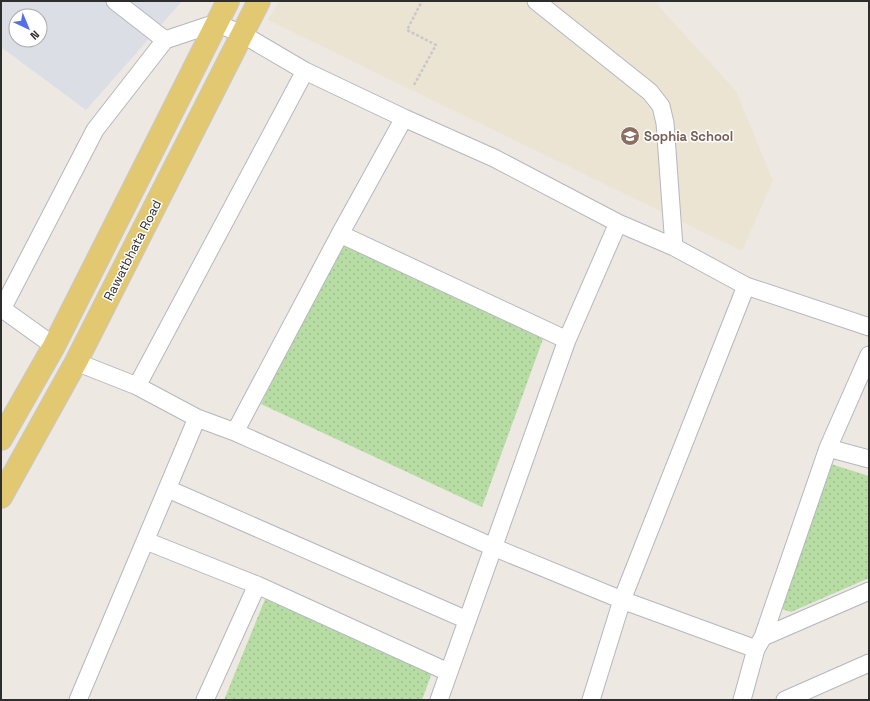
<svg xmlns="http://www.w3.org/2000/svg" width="870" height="701" font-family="'Space Grotesk',sans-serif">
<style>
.education{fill:#ece4d3}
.airport{fill:#dcdee6;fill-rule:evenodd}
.park{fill:url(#park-dots)}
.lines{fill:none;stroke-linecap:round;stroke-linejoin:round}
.minor-casing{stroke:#b5b7bf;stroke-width:19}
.major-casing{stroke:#c8c8c8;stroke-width:24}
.path{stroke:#c8c8c8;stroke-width:2.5;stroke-dasharray:3 2;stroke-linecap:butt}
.minor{stroke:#fff;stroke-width:17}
.major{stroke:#e2c871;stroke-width:22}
.labels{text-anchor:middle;stroke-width:3;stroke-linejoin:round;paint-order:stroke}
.education-label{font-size:13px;font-weight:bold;fill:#785e54;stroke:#fff;text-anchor:start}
.street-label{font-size:13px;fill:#2d2d2d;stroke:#fff}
</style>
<defs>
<pattern id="park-dots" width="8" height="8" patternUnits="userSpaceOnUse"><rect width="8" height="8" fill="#b8dda4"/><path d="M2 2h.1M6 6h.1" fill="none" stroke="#9ebe8e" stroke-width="1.8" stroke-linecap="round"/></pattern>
</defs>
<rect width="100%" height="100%" fill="#ede8e1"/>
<path class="education" d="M279,1H654L736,91L773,181L742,251L268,20Z"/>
<path class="airport" d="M1,1H182L86,110L1,47ZM16,16H40V40H16Z"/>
<path class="park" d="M342,242L543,339L482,507L261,404Z
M831,464L869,476V578L791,612L779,608Z
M268,592L434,667L422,700H224Z"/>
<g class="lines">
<g class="minor-casing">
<path id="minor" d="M115,1L165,40
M536,1L650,92L661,106L665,123L674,247
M340,234L567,340
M1,308L54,346
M1,311L95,130L165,40L216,23L242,34L305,71L404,118L494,158L618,223L674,247L746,286L869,327
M76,362L137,386L197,418L235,432L493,547L622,600L756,649
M137,386L305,71
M235,432L340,234L404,118
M828,448L869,459
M168,489L467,620
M146,541L257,585L448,672
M763,637L869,591
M78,700L197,418
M205,700L257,585
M439,700L567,340L618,223
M591,700L622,600L746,286
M742,700L756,649L763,637L828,448L869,355
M785,700L869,663"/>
</g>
<g class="major-casing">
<path id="major" d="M1,439L54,346L228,1
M1,497L76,362L259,1"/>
</g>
<path class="path" d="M414,85L436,45L407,30L422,1"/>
<use href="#minor" class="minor"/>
<use href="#major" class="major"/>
</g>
<defs>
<g id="school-disc" transform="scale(1)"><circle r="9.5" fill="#8d6e63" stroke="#fff"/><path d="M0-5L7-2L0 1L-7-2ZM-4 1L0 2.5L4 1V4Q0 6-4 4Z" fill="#fff"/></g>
</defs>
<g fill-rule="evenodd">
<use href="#school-disc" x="630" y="136"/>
</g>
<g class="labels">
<g class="education-label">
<text x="644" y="141">Sophia School</text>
</g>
<g class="street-label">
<text transform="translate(132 250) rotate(-63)" y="5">Rawatbhata Road</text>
</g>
</g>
<rect width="870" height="701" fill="none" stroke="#2d2d2d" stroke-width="4"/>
<g transform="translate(28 28) rotate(136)"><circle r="19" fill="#ffffff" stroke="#ababab"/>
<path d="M0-3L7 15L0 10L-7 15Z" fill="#5570e6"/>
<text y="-6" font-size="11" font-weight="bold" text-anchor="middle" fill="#2d2d2d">N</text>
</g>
</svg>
